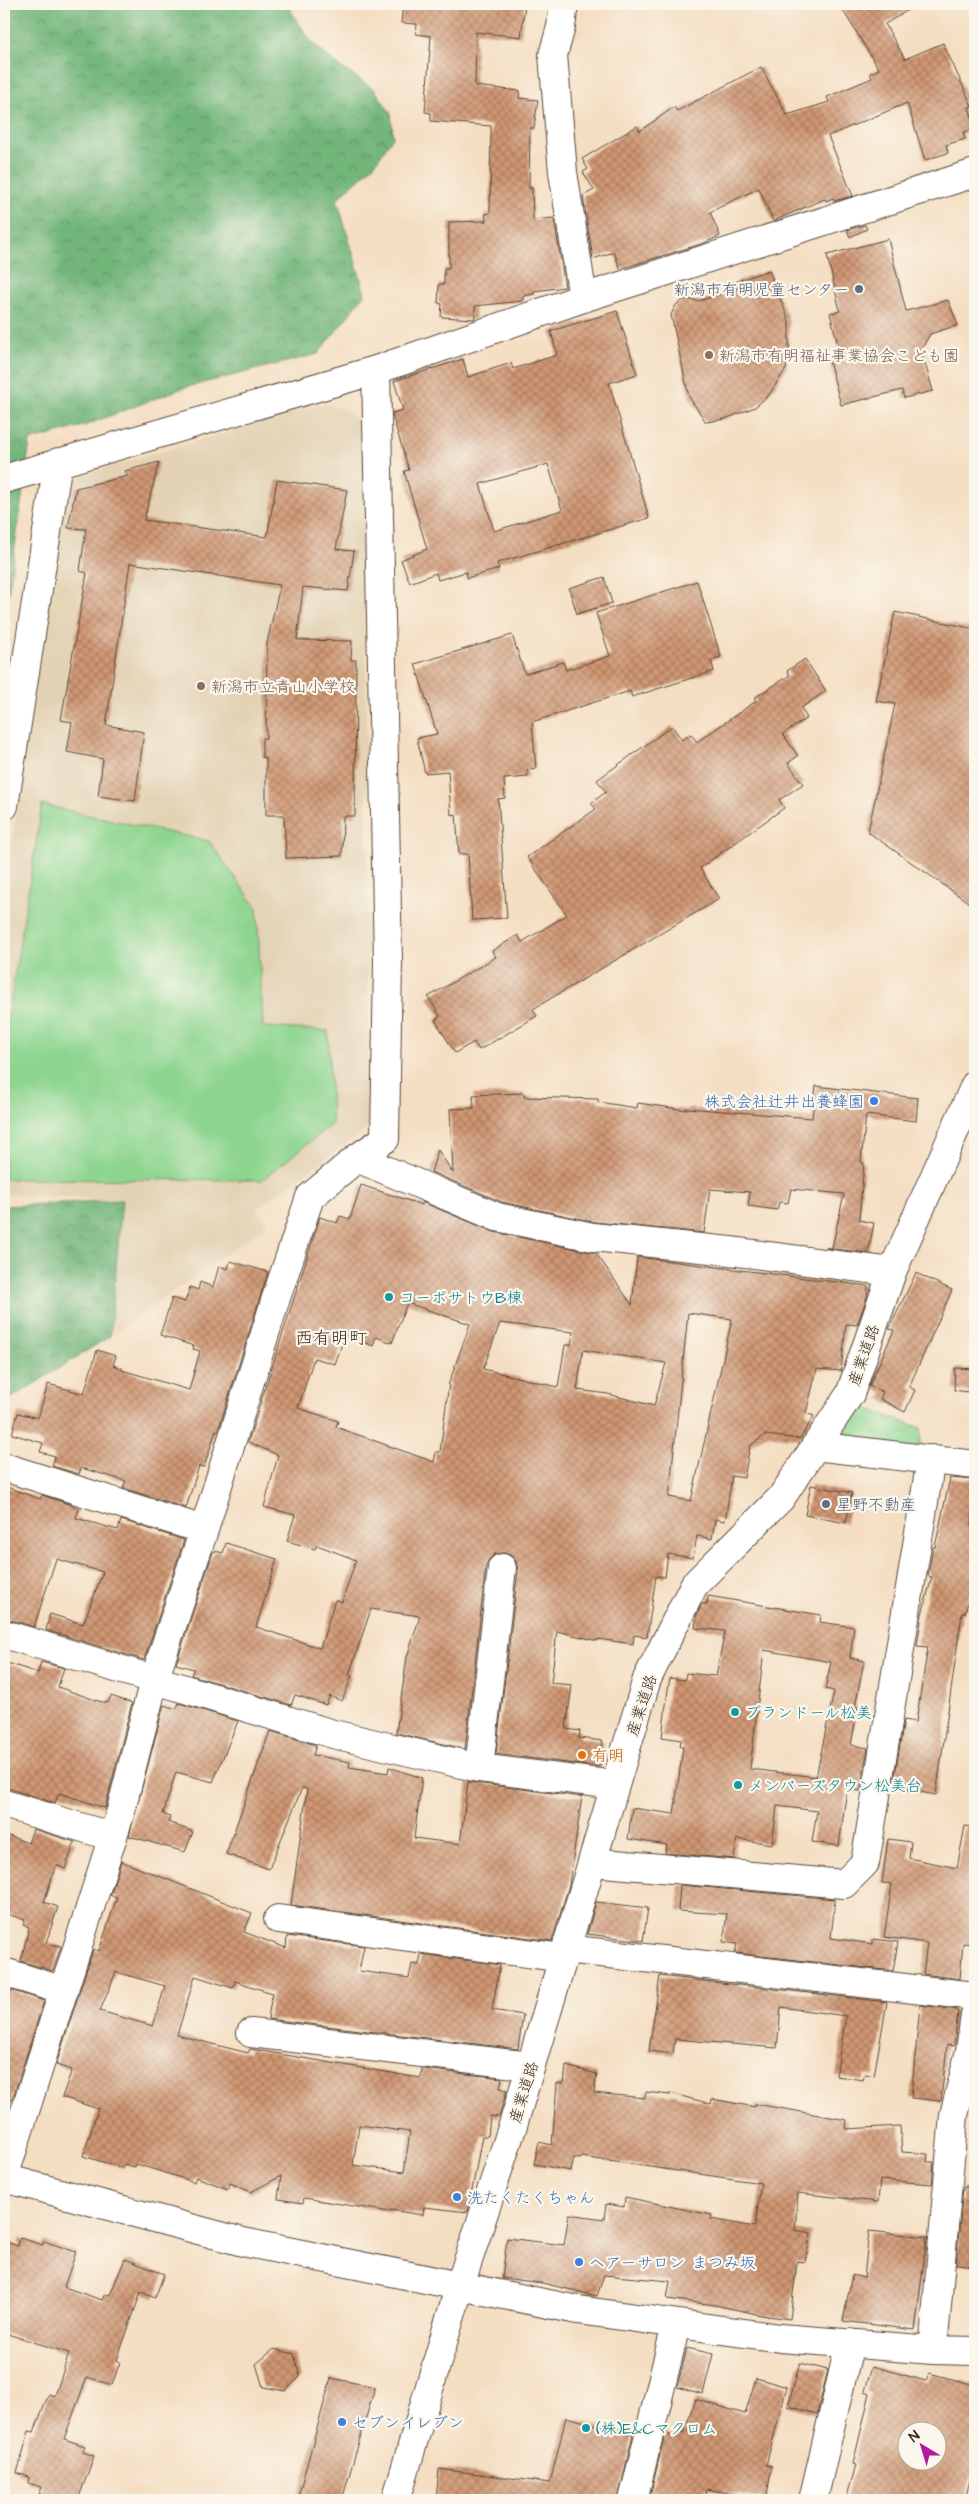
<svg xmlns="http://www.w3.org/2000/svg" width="979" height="2504" font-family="'Architects Daughter','Klee One',sans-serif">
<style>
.built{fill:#e3d2b4}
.grass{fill:url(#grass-tufts);stroke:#648056}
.forest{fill:url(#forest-crowns);stroke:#56704c}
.garden{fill:#8dd58f;stroke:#648056}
.building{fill:url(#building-cross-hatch);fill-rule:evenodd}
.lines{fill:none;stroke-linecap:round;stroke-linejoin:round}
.minor-casing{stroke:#574537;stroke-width:30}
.minor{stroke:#fff;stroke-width:28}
.service-dot{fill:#5c6f8a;stroke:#fbf7ec;stroke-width:2}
.education-dot{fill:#8d6e63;stroke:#fbf7ec;stroke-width:2}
.shop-dot{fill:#3f7fe0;stroke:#fbf7ec;stroke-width:2}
.culture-dot{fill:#0f9aa8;stroke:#fbf7ec;stroke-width:2}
.food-dot{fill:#e8710a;stroke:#fbf7ec;stroke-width:2}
.labels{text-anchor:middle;stroke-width:4.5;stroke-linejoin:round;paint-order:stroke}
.service-label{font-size:16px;fill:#4e5e75;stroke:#fbf7ec;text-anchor:end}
.education-label{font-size:16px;fill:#785e54;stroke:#fbf7ec;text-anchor:start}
.shop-label{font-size:16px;fill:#366cbe;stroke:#fbf7ec;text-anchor:start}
.culture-label{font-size:16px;fill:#0d838f;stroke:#fbf7ec;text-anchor:start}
.street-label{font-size:16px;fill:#3b2a1e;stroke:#fbf7ec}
.food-label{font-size:16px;fill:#c56008;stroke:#fbf7ec;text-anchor:start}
.neighbourhood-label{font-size:18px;fill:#3b2a1e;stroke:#fbf7ec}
</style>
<defs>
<pattern id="grass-tufts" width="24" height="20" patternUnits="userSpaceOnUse" patternTransform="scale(1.25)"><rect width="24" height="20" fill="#8dd58f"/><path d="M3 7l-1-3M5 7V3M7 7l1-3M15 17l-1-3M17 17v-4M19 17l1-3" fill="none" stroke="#7bb77b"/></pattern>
<pattern id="forest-crowns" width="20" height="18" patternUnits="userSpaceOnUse" patternTransform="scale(1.25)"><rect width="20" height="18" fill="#72b67a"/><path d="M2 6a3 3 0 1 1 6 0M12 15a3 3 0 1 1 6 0" fill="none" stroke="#5f9463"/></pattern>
<pattern id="building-cross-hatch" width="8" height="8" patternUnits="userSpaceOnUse" patternTransform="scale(1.25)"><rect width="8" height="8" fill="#d09773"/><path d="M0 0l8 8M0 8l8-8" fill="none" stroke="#aa7b5e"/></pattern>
</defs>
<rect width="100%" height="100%" fill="#fbf7ec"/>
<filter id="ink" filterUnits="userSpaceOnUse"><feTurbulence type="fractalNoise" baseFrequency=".02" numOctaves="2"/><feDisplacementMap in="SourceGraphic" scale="10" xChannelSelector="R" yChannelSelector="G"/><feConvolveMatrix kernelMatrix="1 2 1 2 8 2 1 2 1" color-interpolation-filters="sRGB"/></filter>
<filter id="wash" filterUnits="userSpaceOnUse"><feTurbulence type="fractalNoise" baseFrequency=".0096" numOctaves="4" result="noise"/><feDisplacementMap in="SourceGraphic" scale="20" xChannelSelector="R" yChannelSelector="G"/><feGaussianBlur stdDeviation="1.12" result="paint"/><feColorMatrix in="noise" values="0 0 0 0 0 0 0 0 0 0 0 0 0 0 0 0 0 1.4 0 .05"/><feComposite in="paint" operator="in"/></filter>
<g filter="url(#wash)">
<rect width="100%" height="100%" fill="#f4dec2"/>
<path class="built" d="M324,403L346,411L356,420L364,440L369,1127L256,1209L267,1225L110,1336L122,1200L4,1194V892L67,480Z"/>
<path class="grass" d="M854,1404L921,1428V1443L912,1452L839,1437Z"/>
<path class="forest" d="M4,4H286L312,43L339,66L375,90L391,114L393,137L374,165L337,199L365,294L318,354L183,388L86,425L30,441L4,624Z
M122,1200L110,1336L4,1403V1206Z"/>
<path class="garden" d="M42,805L209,841L257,908L263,1027L328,1031L332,1124L262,1180L4,1179V1042Z"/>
<g id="blocks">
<path class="building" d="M403,4H525L521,37L476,32L475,86L520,91L519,98L538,100L534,128H530L529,188H532L533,220L554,218L565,287L534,291V294L523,296V301L475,306V319L441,317L442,304L438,303L439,284H444V268H449V222L486,221L485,214L490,213L491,126L431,121V113L425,112L431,36L416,34L417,24L401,23Z
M839,4H918L885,24L905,59L943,43L972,106L969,107L975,128L963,133L965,139L946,145L948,153L925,160L907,103L828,136L853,196L834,201L833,198L826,201L825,199L773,221L759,188L710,212L720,236L704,243L620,269L614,252L593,259L583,196L594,190L583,172L588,169L582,159L637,126L640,131L674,107L677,111L761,67L787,115L829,102L827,97L872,78L870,73L879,69Z
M865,225L867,229L850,237L847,230Z
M888,239L906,311L948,300L958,325L930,334L921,350L933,391L904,398L902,390L841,405L829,361L841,357L830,313L840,311L827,255Z
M769,270L789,321V353L786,369L768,396L755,407L725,419L706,422L689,397L671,315L676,305L685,299L699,301L738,288L737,281Z
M617,311L637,374L609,383L649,518L497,563L499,569L467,578L466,572L438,580L436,573L410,583L401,560L427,549L404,471L409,470L393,418L392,413L403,410L394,381L463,359L468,377L511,363L513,369L557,355L551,331ZM548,464L562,510L494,531L480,484Z
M159,462L144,520L267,537L277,480L347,490L336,549L354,551L348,591L303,587L297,640L352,641L351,660H356L355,816H343L342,856L286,858L284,815H266V758L262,757V738H266L267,643L280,585L130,563L106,725L144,732L135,801L98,796L103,759L67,752L72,722L61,720L87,573L80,571L86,529L68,528L76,488L128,476L125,471Z
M604,577L612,603L577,614L569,588Z
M697,581L721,657L711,660L714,671L632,697L630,691L532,722L536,769L527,770L528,777L504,779L505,798L498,799L507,918L472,920L468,854H459L456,814L451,815L448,771L425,773L417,738L437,734L415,664L512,635L525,674L563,662L566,670L610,656L596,613Z
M895,612L975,629V907L868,832L895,704L876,701Z
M805,659L826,691L801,708L807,718L783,734L798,756L788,763L803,784L779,800L784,808L700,868L719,899L533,1009L537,1016L479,1050L474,1042L455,1053L435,1020L440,1016L428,997L496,957L492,951L518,935L522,942L567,915L527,857L596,809L591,803L606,792L597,780L672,726L682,740L691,734L697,742L756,701L754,698L790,675L787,671Z
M816,1086L918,1098L916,1121L866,1115L861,1162L864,1163L859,1220L874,1223L868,1253L826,1248H832L844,1194L791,1189L788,1203L779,1202L777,1210L748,1206L750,1192L710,1189L704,1233L595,1222L502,1202L431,1172L438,1150L453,1173L450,1109L474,1108L473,1095L524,1093V1097L598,1099V1102L637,1108L638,1103L686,1110V1108L812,1118Z
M361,1185L422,1205V1202L494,1232L596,1253L632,1305L637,1257L868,1286L867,1297L857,1325L846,1324L841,1371L817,1369L806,1413L814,1416L800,1439L765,1435L750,1446L744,1478L732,1476L725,1521L715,1519L712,1539L697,1536L693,1558L668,1554L665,1577L656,1576L647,1637L634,1635L633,1644L598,1639V1641L557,1631L551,1683L572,1685L566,1729L580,1731L579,1738L603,1741L600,1767L496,1754L518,1570L516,1561L512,1556L504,1553L495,1554L489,1559L486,1566L465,1749L396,1733L407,1657L420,1616L371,1609L349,1675L352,1676L342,1701L330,1696L326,1705L295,1695L291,1705L191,1675L194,1669L176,1664L213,1552L215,1551L223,1553L226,1543L277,1559L256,1627L320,1648L335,1600L342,1602L356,1560L317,1545L315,1549L287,1541L295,1515L264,1507L278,1455L248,1442L320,1217L337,1223L340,1216L350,1219ZM407,1303L470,1324L449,1383L440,1452H436L434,1462L336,1427L338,1421L298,1408L314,1358L335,1364L345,1335L373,1346L376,1337L392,1343ZM688,1313L732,1319L691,1501L669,1497ZM500,1323L573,1332L571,1345H565L558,1387L483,1369ZM583,1350L666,1363L654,1406L608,1394L577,1390Z
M230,1261L268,1272L218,1431L216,1430L204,1467L199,1466L186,1508L123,1488L126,1481L81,1468L79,1474L52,1466L55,1456L40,1452L43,1443L12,1434L18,1413L38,1418L48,1384L84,1394L97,1350L116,1356L113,1365L122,1368V1370L189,1390L200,1351L193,1349L194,1346L160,1335L172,1298L185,1302L190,1287L198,1290L200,1282L213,1287L219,1266L228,1269Z
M916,1273L952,1290L909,1387L915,1390L905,1412L880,1399L883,1392L869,1386L894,1330L889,1329Z
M955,1368L975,1369V1393L954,1390Z
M950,1478L975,1480L972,1526H975V1576L965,1613H962L936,1795L893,1787L904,1720L916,1722L928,1647L917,1646L922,1614L932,1577L928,1576L933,1547H935Z
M811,1485L852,1493L846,1523L805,1515Z
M4,1486L40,1499L42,1495L69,1504L79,1509L76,1518L118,1530L121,1520L184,1540L144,1660L46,1630L50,1614L83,1624L103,1572L56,1559L34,1627L4,1618Z
M708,1596L821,1615L820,1622L854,1627L850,1658L864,1661L855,1707H858L851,1745L868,1748L860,1791L847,1789L839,1846L812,1842L817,1811L777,1806L772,1844L737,1839L734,1859L665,1853L667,1845L628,1839L632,1808L674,1814L683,1747H680L681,1740L662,1737L668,1689L670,1678L685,1680L686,1673L716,1676L725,1631L695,1628L697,1614L702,1604H707ZM764,1650L831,1662L825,1689L834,1691L816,1777L750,1769Z
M4,1662L38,1673L41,1662L64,1668L58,1687L98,1701L108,1703L111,1696L132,1703L105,1808L59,1793L55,1803L4,1787Z
M179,1703L238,1721L213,1782L176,1772L163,1814L170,1817L168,1822L193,1832L185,1852L129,1836L164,1705L176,1709Z
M270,1731L316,1745L313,1755L350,1762L349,1767L388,1773L389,1767L422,1778L414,1838L460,1844L468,1782L582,1797L569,1885L552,1941L291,1905L307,1789L302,1788L269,1869L226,1854Z
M965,1826L975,1827V1897L971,1944L963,1943L960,1979L923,1974L927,1943L884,1937L892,1884L882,1883L888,1839L911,1842L909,1858L957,1868Z
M33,1829L75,1842L65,1869L56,1865L44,1902L58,1907L46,1943L61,1946L53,1971L21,1961L29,1927L23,1925L25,1920L4,1913V1834L28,1843Z
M121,1861L252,1913L244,1932L286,1948L287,1936L364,1946L359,1971L409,1978L412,1964L419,1965L421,1954L500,1965L492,2010L523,2015L518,2049L268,2019L272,1993L235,1981L233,1988L195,1976L177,2035L248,2053L250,2049L421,2078L422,2069L502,2078L500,2088L507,2090L499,2117L490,2116L488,2136H482L468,2212L424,2207L423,2215L390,2210V2212L304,2198L303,2203L278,2199L281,2176L251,2192L230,2183L228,2189L196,2177L194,2182L136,2164L135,2167L124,2164L123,2168L83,2156L98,2109L62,2097L72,2070L56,2065L93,1949L99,1951L117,1897L110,1895ZM116,1972L165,1986L153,2026L100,2011ZM359,2125L410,2132L404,2172L353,2165Z
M680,1885L835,1899L831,1938L873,1944V1939L898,1942L893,1971L735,1953L737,1944L723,1942L727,1914L678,1911Z
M596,1902L648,1908L643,1941L587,1934Z
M660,1976L887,2002L874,2076L865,2074L863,2080L836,2076L846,2016L781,2007L777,2048L675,2039L673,2054L649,2051Z
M4,1988L44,2001L14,2094L4,2116Z
M920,2005L957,2010L958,2012L954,2046L947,2045L941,2101L911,2098Z
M566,2066L597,2074L594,2093L645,2098L646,2092L670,2095V2093L711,2104L712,2099L755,2107V2104L785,2109L847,2120L846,2129L900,2126L902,2152L928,2154L927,2162H934L932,2184L880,2180L878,2202L798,2193L795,2230L811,2233L805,2262L797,2261L790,2319L761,2315L715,2305L667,2299L670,2281L604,2275L597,2296L542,2283L502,2278L507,2238L564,2245L569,2214L604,2219L606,2204L624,2207L625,2197L712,2215L711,2219L755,2227L761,2183L581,2157V2159L574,2158L571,2171L534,2164L539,2142L552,2145L557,2083H564Z
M963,2187H975V2266L956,2264Z
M869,2231L927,2237L915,2330L843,2321L852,2275L864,2278Z
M20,2238L43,2245L44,2241L76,2252L64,2287L102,2300L105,2294L110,2295L125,2259L164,2274L155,2298L141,2292L117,2360L120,2362L112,2385L87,2377L64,2439L85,2446L83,2452L94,2456L78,2500H37L42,2487L28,2483L29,2477L17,2473L29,2431L34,2432L49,2394L55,2396L69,2353L4,2333V2241L18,2246Z
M687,2348L713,2354L703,2394L677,2387Z
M274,2349L294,2354L300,2377L285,2391L263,2387L256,2364Z
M800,2363L828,2370L817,2414L788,2406Z
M872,2366L926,2381L929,2373L975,2385V2460L965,2500H846L856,2465L853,2464L870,2393L865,2391ZM906,2432H936V2462H906Z
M331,2378L375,2387L342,2500H297Z
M756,2378L787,2387L766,2465L772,2466L766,2500L707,2489L705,2500H649L665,2434L673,2436L675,2430L684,2433L695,2399L745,2414Z
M566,2417L633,2434L618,2500H436L439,2469L550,2483Z"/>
</g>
</g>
<g filter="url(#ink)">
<use href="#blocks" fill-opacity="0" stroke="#574537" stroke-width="1"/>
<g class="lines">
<g class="minor-casing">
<path id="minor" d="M564,4L561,27L553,55L563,172L583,298
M4,479L376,370L583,298L975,173
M4,806L58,462
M357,1158L497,1217L593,1237L730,1251L892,1272
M815,1446L975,1465
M4,1467L204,1530
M4,1634L333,1734L479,1768L615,1785
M479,1768L502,1568
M4,1804L113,1837
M592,1862L844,1884L865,1863L931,1459
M278,1919L563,1958
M566,1949L975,1996
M4,1972L64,1991
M251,2033L531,2066
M4,2177L120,1814L154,1680L204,1530L276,1298L310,1197L357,1158L385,1139L388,962L376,370
M4,2178L243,2242L578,2310L780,2338L933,2350L975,2351
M933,2350L954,2115L970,2051L975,2015
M396,2500L460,2285L513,2125L647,1679L694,1585L781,1498L850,1394L892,1272L975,1085
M633,2500L676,2325
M813,2500L850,2343"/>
</g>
<use href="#minor" class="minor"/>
</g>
</g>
<g class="service-dot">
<circle cx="859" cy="289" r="5"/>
<circle cx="826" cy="1504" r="5"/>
</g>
<g class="education-dot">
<circle cx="709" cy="355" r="5"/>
<circle cx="201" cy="686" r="5"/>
</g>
<g class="shop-dot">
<circle cx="874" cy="1101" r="5"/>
<circle cx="457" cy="2197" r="5"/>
<circle cx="579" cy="2262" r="5"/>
<circle cx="342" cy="2422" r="5"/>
</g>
<g class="culture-dot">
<circle cx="389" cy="1297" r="5"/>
<circle cx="735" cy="1712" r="5"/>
<circle cx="738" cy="1785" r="5"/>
<circle cx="586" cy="2428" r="5"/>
</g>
<circle class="food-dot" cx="582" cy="1755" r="5"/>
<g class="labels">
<g class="service-label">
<text x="849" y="295">新潟市有明児童センター</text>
<text x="836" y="1510" text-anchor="start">星野不動産</text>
</g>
<g class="education-label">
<text x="719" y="361">新潟市有明福祉事業協会こども園</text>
<text x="211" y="692">新潟市立青山小学校</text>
</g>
<g class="shop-label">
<text x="864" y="1107" text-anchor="end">株式会社辻井出養蜂園</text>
<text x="467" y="2203">洗たくたくちゃん</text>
<text x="589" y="2268">ヘアーサロン まつみ坂</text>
<text x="352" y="2428">セブンイレブン</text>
</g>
<g class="culture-label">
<text x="399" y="1303">コーポサトウB棟</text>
<text x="745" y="1718">プランドール松美</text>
<text x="748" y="1791">メンバーズタウン松美台</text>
<text x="596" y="2434">(株)E&amp;Cマクロム</text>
</g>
<g class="street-label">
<text transform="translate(863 1355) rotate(-71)" y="6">産業道路</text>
<text transform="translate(641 1705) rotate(-72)" y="6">産業道路</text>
<text transform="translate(523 2092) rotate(-73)" y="6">産業道路</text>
</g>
<g class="food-label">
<text x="592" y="1761">有明</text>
</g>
<g class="neighbourhood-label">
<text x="331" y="1344">西有明町</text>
</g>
</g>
<rect width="979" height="2504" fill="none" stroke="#fbf7ec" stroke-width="20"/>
<g transform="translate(922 2446) rotate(322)"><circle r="24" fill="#fbf7ec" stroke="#aea59a"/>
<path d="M0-4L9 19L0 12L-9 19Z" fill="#b5179e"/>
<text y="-8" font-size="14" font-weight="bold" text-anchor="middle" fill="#3b2a1e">N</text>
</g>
</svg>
